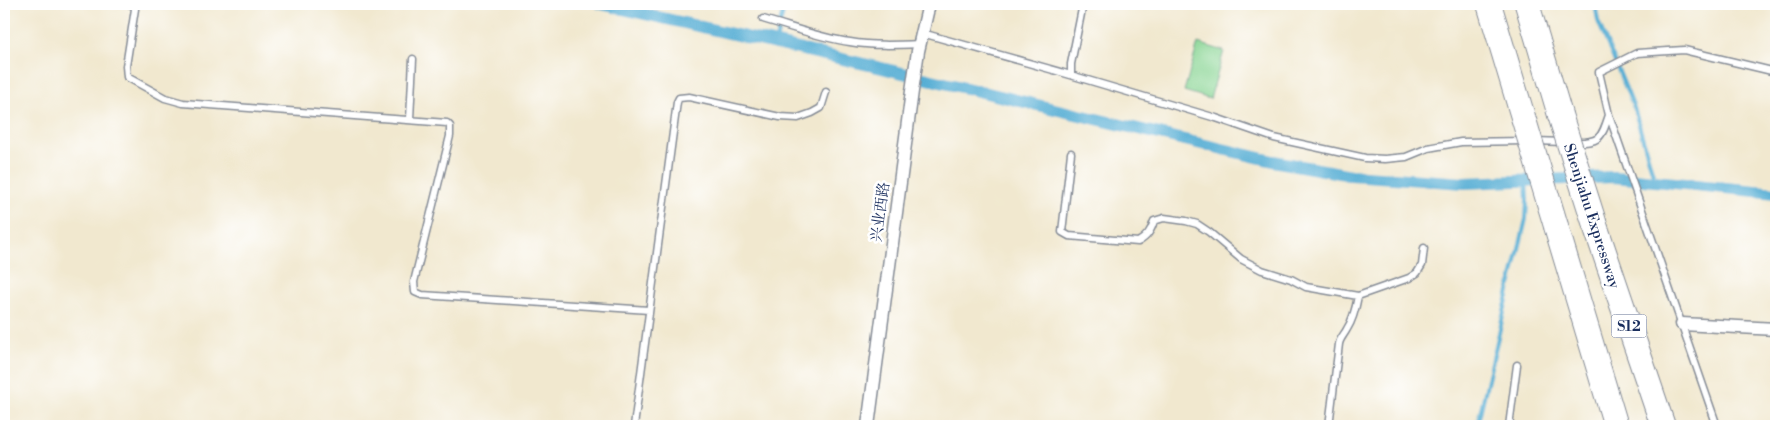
<svg xmlns="http://www.w3.org/2000/svg" width="1780" height="430" font-family="'Libre Bodoni','Noto Serif SC',serif">
<style>
.green{fill:#87d492;stroke:#518278}
.lines{fill:none;stroke-linecap:round;stroke-linejoin:round}
.stream{stroke:#57aed4;stroke-width:4}
.canal{stroke:#57aed4;stroke-width:12}
.lane-casing{stroke:#868c96;stroke-width:9}
.street-casing{stroke:#868c96;stroke-width:15}
.highway-casing{stroke:#868c96;stroke-width:26}
.lane{stroke:#fff;stroke-width:6}
.street{stroke:#fff;stroke-width:12}
.highway{stroke:#fff;stroke-width:24}
.highway-bridge-casing{stroke:#868c96;stroke-width:26;stroke-linecap:butt}
.highway-bridge{stroke:#fff;stroke-width:24}
.labels{text-anchor:middle;stroke-width:5;stroke-linejoin:round;paint-order:stroke}
.shield{fill:#fff;stroke:#5f6d8e;stroke-width:1}
.shield-label{font-size:14px;font-weight:bold;fill:#1b2f5e}
.street-label{font-size:15px;fill:#1b2f5e;stroke:#fff}
</style>
<rect width="100%" height="100%" fill="#fff"/>
<filter id="ink" filterUnits="userSpaceOnUse"><feTurbulence type="fractalNoise" baseFrequency=".02" numOctaves="2"/><feDisplacementMap in="SourceGraphic" scale="10" xChannelSelector="R" yChannelSelector="G"/><feConvolveMatrix kernelMatrix="1 2 1 2 8 2 1 2 1" color-interpolation-filters="sRGB"/></filter>
<filter id="wash" filterUnits="userSpaceOnUse"><feTurbulence type="fractalNoise" baseFrequency=".0096" numOctaves="4" result="noise"/><feDisplacementMap in="SourceGraphic" scale="20" xChannelSelector="R" yChannelSelector="G"/><feGaussianBlur stdDeviation="1.12" result="paint"/><feColorMatrix in="noise" values="0 0 0 0 0 0 0 0 0 0 0 0 0 0 0 0 0 1.4 0 .05"/><feComposite in="paint" operator="in"/></filter>
<g filter="url(#wash)">
<rect width="100%" height="100%" fill="#f1e8cf"/>
<path class="green" d="M1198,43L1224,51L1210,99L1184,91Z"/>
<g class="lines">
<path class="stream" d="M1595,4L1598,21L1634,108L1655,181
M775,44L785,4
M1477,426L1526,219L1527,200L1526,180"/>
<path class="canal" d="M601,4L873,66L1273,161L1351,175L1464,183L1614,177L1776,193"/>
</g>
</g>
<g filter="url(#ink)">
<g class="lines">
<g class="lane-casing">
<path id="lane" d="M129,4L133,5L135,9L126,66L127,77L165,98L183,103L447,123L450,126V136L414,282L415,292L422,295L649,310
M763,19C792,27 820,38 850,42C873,46 896,45 920,44
M922,33L1057,71L1216,118L1274,138L1365,158L1385,159L1406,157L1428,148L1461,142L1526,141
M1071,75V64L1083,4
M410,119L413,59
M1536,141L1563,142
M1573,142C1600,143 1601,139 1609,115
M1071,153L1062,232L1069,236L1138,242C1147,237 1151,231 1154,221L1164,218L1186,221L1197,224L1209,232L1241,259L1262,270L1291,279L1306,287L1358,296L1409,278L1417,273L1422,265L1424,248
M634,426L677,102L679,98L689,97L780,117L798,118L812,113L821,108L826,92
M1329,426L1339,344C1340,338 1344,335 1347,329C1353,320 1356,307 1358,296
M1509,426L1517,365
M1717,426L1609,115L1599,72L1637,53L1684,50L1776,72"/>
</g>
<g class="street-casing">
<path id="street" d="M1682,324L1776,329
M868,426L912,91L918,51L929,4"/>
</g>
<g class="highway-casing">
<path id="highway" d="M1489,4L1523,117
M1527,4L1560,115
M1595,225L1663,426
M1556,226L1616,426"/>
</g>
<use href="#lane" class="lane"/>
<use href="#street" class="street"/>
<use href="#highway" class="highway"/>
<g class="highway-bridge-casing">
<path id="highway-bridge" d="M1560,115L1595,225
M1523,117L1556,226"/>
</g>
<use href="#highway-bridge" class="highway-bridge"/>
</g>
</g>
<g class="labels">
<rect class="shield" x="1611.5" y="314.5" width="35" height="23" rx="4"/>
<g class="shield-label">
<text x="1629" y="331">S12</text>
</g>
<g class="street-label">
<text transform="translate(880 212) rotate(-82)" y="5">兴业西路</text>
<text transform="translate(1592 216) rotate(72)" y="5">Shenjiahu Expressway</text>
</g>
</g>
<rect width="1780" height="430" fill="none" stroke="#fff" stroke-width="20"/>
</svg>
